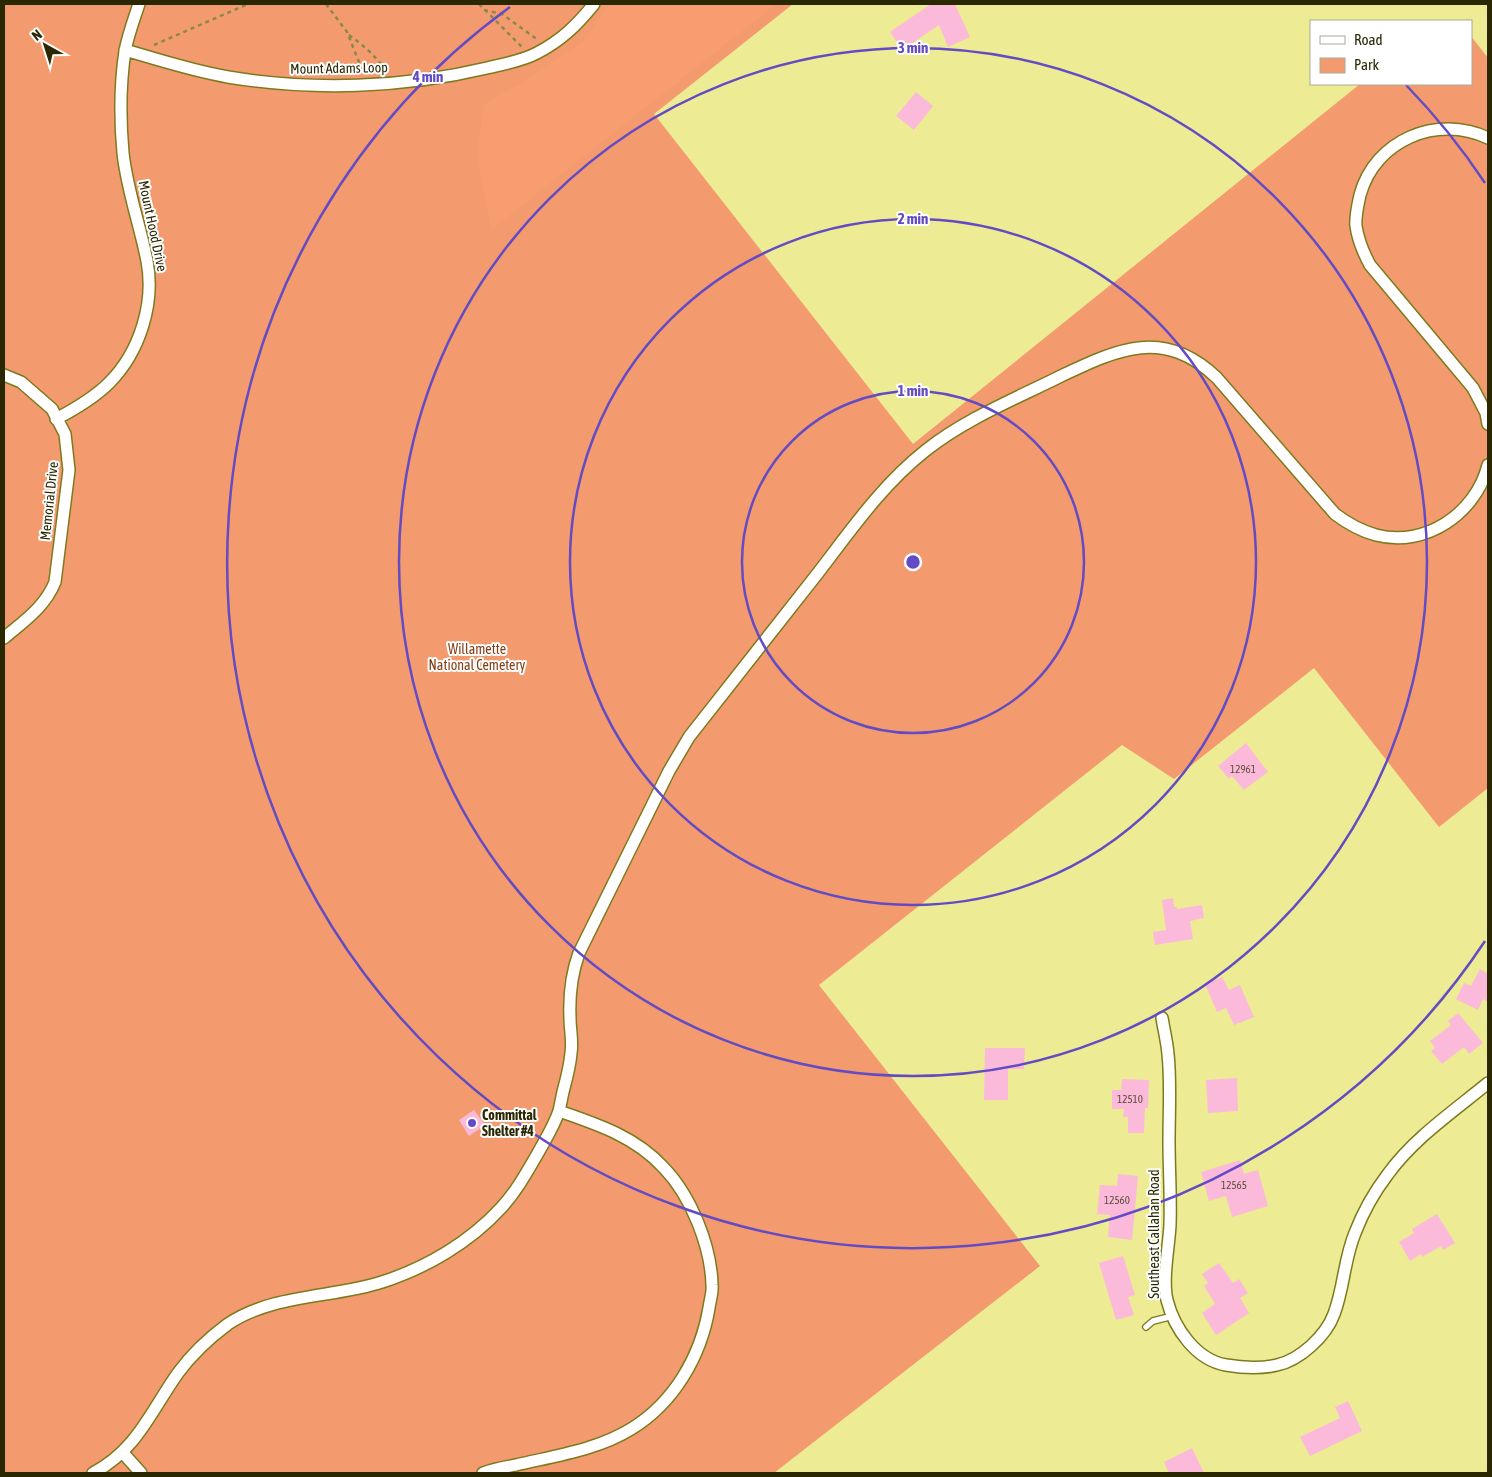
<svg xmlns="http://www.w3.org/2000/svg" width="1492" height="1477" font-family="'Asap Condensed',sans-serif">
<style>
.green{fill:#f39b6f}
.forest{fill:#f79d70}
.building{fill:#fcbadb}
.lines{fill:none;stroke-linecap:round;stroke-linejoin:round}
.lane-casing{stroke:#7d7a1e;stroke-width:8}
.street-casing{stroke:#7d7a1e;stroke-width:14}
.path{stroke:#8b894a;stroke-width:2.5;stroke-dasharray:4 4;stroke-linecap:butt}
.lane{stroke:#fff;stroke-width:5.5}
.street{stroke:#fff;stroke-width:11}
.ring{fill:none;stroke:#634bc4;stroke-width:2.5}
.poi-dot{fill:#634bc4;stroke:#fff;stroke-width:2}
.labels{text-anchor:middle;stroke-width:4;stroke-linejoin:round;paint-order:stroke}
.number-label{font-size:11px;fill:#5e4c39}
.street-label{font-size:14px;fill:#2a2803;stroke:#fff}
.park-label{font-size:14px;fill:#843d13;stroke:#fff}
.poi-label{font-size:14px;font-weight:bold;fill:#2a2803;stroke:#fff;text-anchor:start}
.centre{fill:#634bc4;stroke:#fff;stroke-width:2.5}
.ring-label{font-size:15px;text-anchor:middle;font-weight:bold;fill:#634bc4;stroke:#fff;stroke-width:4;stroke-linejoin:round;paint-order:stroke}
</style>
<rect width="100%" height="100%" fill="#edeb93"/>
<path class="green" d="M4,4H793L654,114L913,444L1360,84H1471V36L1488,58V788L1439,827L1314,668L1174,779L1122,745L819,985L1040,1266L774,1473H4Z"/>
<path class="forest" d="M610,4H776L491,230L477,154L484,104L519,84L581,44Z"/>
<path class="building" d="M931,4H955L970,37L948,47L939,25L902,50L890,32Z
M916,92L933,106L914,130L896,116Z
M1246,743L1268,772L1244,790L1232,776L1229,779L1218,766Z
M1173,898L1174,907H1177V909L1202,905L1204,918L1190,921L1193,939L1155,945L1153,932L1166,930L1162,900Z
M1480,969L1488,974V1002L1483,999L1478,1010L1456,999L1464,983L1471,986Z
M1222,977L1229,990L1240,985L1254,1017L1234,1025L1226,1008L1217,1012L1205,984Z
M1458,1013L1483,1043L1469,1054L1464,1047L1442,1064L1431,1051L1435,1048L1430,1041L1451,1025L1448,1021Z
M985,1048H1025L1024,1069H1008V1100H984Z
M1237,1078L1238,1111L1208,1113L1206,1080Z
M1122,1079L1149,1080L1148,1108H1145L1144,1133H1128V1117H1123L1124,1109H1112V1090H1121Z
M474,1110L485,1125L469,1136L459,1120Z
M1240,1160L1244,1174L1258,1170L1268,1206L1232,1217L1226,1196L1209,1201L1201,1172Z
M1118,1174L1138,1176L1132,1240L1108,1237L1110,1215L1097,1214L1100,1185L1117,1186Z
M1437,1214L1455,1243L1443,1250L1441,1246L1422,1257L1421,1254L1410,1261L1399,1242L1414,1233L1412,1229Z
M1123,1256L1135,1295L1128,1297L1134,1315L1116,1320L1099,1263Z
M1219,1263L1233,1283L1239,1279L1248,1293L1240,1298L1249,1313L1216,1335L1202,1313L1215,1304L1204,1286L1208,1283L1202,1274Z
M1348,1401L1362,1431L1310,1456L1300,1437L1340,1418L1335,1407Z
M1192,1448L1204,1473H1169L1164,1462Z"/>
<g class="lines">
<g class="lane-casing">
<path id="lane" d="M1146,1327L1153,1321L1173,1316"/>
</g>
<g class="street-casing">
<path id="street" d="M125,50C159,60 193,71 228,77C312,91 403,88 487,68C504,64 522,61 537,53C562,40 577,25 594,4
M1488,138C1437,114 1375,140 1360,195C1358,205 1355,216 1356,226C1358,240 1363,252 1370,265L1473,388L1486,413L1488,424
M4,375L21,382L52,409L65,434L69,470L55,582C45,607 24,621 4,638
M56,419C75,409 94,398 109,383C140,352 155,303 147,261C140,225 127,190 123,153C120,120 120,84 125,51C128,35 134,19 139,4
M1162,1018C1164,1030 1167,1042 1168,1054C1171,1082 1169,1112 1169,1141C1169,1169 1171,1197 1170,1225C1169,1246 1162,1280 1167,1300C1174,1328 1196,1360 1226,1365C1243,1368 1260,1369 1277,1365C1300,1360 1326,1336 1334,1314C1344,1288 1344,1259 1355,1233C1363,1212 1375,1191 1388,1174C1414,1138 1454,1111 1488,1083
M123,1453L141,1473
M93,1473C137,1450 151,1411 178,1373C192,1354 209,1338 228,1324C272,1294 333,1298 382,1282C426,1268 470,1242 501,1208C516,1192 527,1172 538,1153C545,1140 554,1126 559,1111C561,1103 562,1095 564,1088C567,1077 570,1065 571,1053C573,1042 570,1030 570,1018C569,995 571,975 579,953L669,771L689,737C732,683 775,628 818,573C851,530 882,485 925,451C965,419 1015,399 1061,376C1118,349 1164,327 1217,378L1335,514C1347,523 1361,531 1376,535C1426,548 1476,513 1488,465
M483,1473C493,1469 505,1467 516,1465C554,1456 597,1450 631,1429C674,1403 701,1356 709,1308C710,1300 713,1292 712,1285C711,1246 691,1196 664,1168C636,1137 597,1124 559,1111"/>
</g>
<path class="path" d="M326,4L347,32L363,72
M479,4L522,47
M484,10L502,14L538,40
M349,35C364,46 376,56 386,71
M154,45L248,4"/>
<use href="#lane" class="lane"/>
<use href="#street" class="street"/>
</g>
<g class="ring">
<circle cx="913" cy="562" r="171"/>
<circle cx="913" cy="562" r="343"/>
<circle cx="913" cy="562" r="514"/>
<path d="M1485 941A686 686 0 1 1 510 7M1406 85A686 686 0 0 1 1485 183"/>
</g>
<circle class="poi-dot" cx="472" cy="1123" r="5"/>
<g class="labels">
<g class="number-label">
<text x="1243" y="773">12961</text>
<text x="1130" y="1103">12510</text>
<text x="1234" y="1189">12565</text>
<text x="1117" y="1204">12560</text>
</g>
<g class="street-label">
<text transform="translate(339 68) rotate(-1)" y="5">Mount Adams Loop</text>
<text transform="translate(153 226) rotate(78)" y="5">Mount Hood Drive</text>
<text transform="translate(49 501) rotate(-84)" y="5">Memorial Drive</text>
<text transform="translate(1154 1234) rotate(-90)" y="5">Southeast Callahan Road</text>
</g>
<g class="park-label">
<text x="477" y="654">Willamette<tspan x="477" dy="16">National Cemetery</tspan></text>
</g>
<g class="poi-label">
<text x="482" y="1120">Committal<tspan x="482" dy="16">Shelter #4</tspan></text>
</g>
</g>
<circle cx="913" cy="562" r="8" class="centre"/>
<g class="ring-label">
<text x="913" y="53">3 min</text>
<text x="428" y="82">4 min</text>
<text x="913" y="224">2 min</text>
<text x="913" y="396">1 min</text>
</g>
<rect width="1492" height="1477" fill="none" stroke="#2a2803" stroke-width="10"/>
<rect x="1310" y="20" width="162" height="65" fill="#ffffff" stroke="#aaa99a"/>
<rect x="1320" y="36" width="25" height="8" fill="#ffffff" stroke="#aaa99a"/>
<text x="1354" y="45" font-size="15" fill="#2a2803">Road</text>
<rect x="1320" y="58" width="25" height="15" fill="#f39b6f" stroke="#aaa99a"/>
<text x="1354" y="70" font-size="15" fill="#2a2803">Park</text>
<g transform="translate(45 45) rotate(321)" stroke="#ffffff" stroke-width="4" paint-order="stroke">
<path d="M0-4L9 19L0 12L-9 19Z" fill="#2a2803"/>
<text y="-8" font-size="14" font-weight="bold" text-anchor="middle" fill="#2a2803">N</text>
</g>
</svg>
